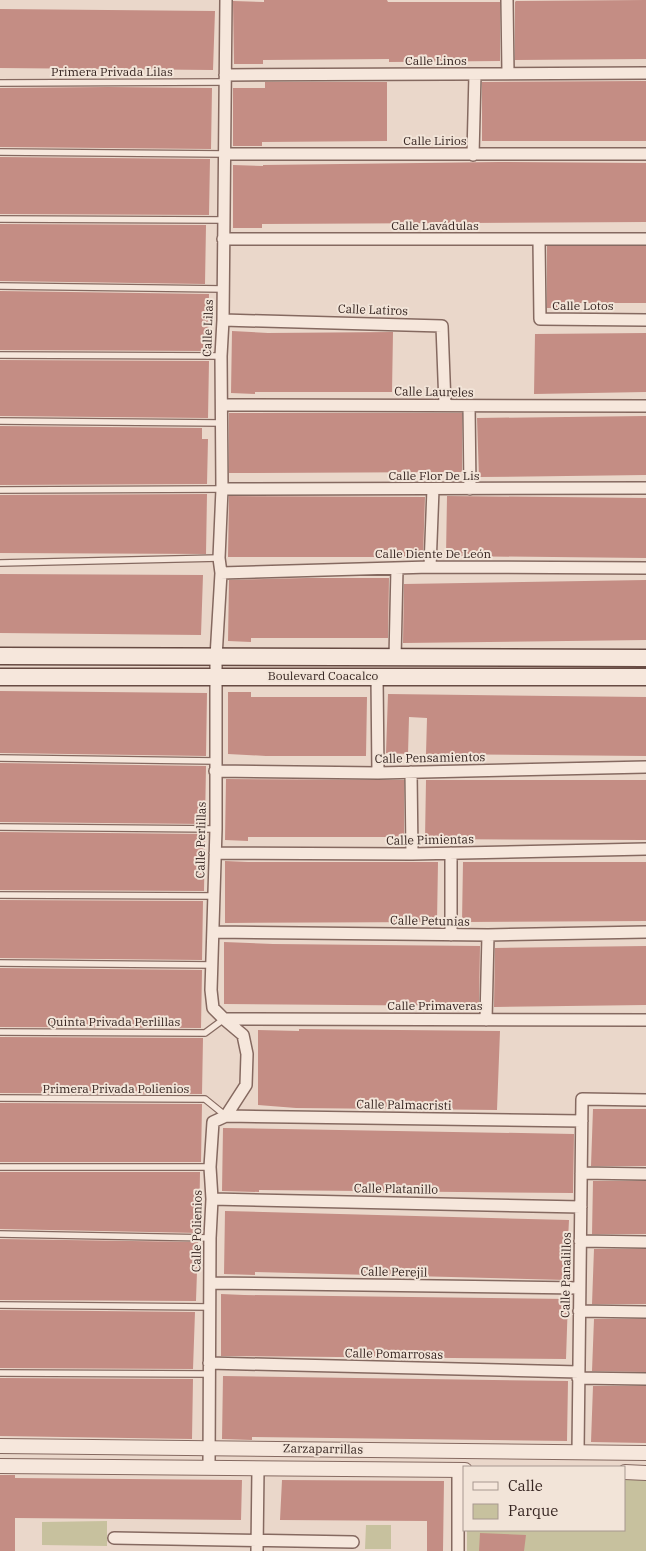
<svg xmlns="http://www.w3.org/2000/svg" width="646" height="1551" font-family="'IBM Plex Serif',serif">
<style>
.green{fill:#c7c19e}
.building{fill:#c48d84}
.lines{fill:none;stroke-linecap:round;stroke-linejoin:round}
.service-casing{stroke:#856960;stroke-width:8}
.minor-casing{stroke:#856960;stroke-width:14}
.tertiary-casing{stroke:#856960;stroke-width:16}
.secondary-casing{stroke:#674b43;stroke-width:19}
.service{stroke:#f6e7dc;stroke-width:5.5}
.minor{stroke:#f6e7dc;stroke-width:11}
.tertiary{stroke:#f6e7dc;stroke-width:14}
.secondary{stroke:#f6e7dc;stroke-width:16}
.labels{text-anchor:middle;stroke-width:4;stroke-linejoin:round;paint-order:stroke}
.street-label{font-size:12px;fill:#372622;stroke:#f2e4d8}
</style>
<rect width="100%" height="100%" fill="#ead7ca"/>
<path class="green" d="M625,1473L646,1474V1551H467V1530H625Z
M107,1521V1546L42,1545V1522Z
M366,1525H391V1549H365Z"/>
<path class="building" d="M264,0H387L388,2H500V61L389,62V59L263,60V64H234L233,1L264,2Z
M646,0V59L515,60V2L516,1Z
M0,9L215,11L213,70L0,68Z
M646,81V141H482V82Z
M265,82H387V141L262,142V146H233V88H265Z
M108,87L212,88L211,149L0,147V88Z
M0,157L210,159L209,215L0,214Z
M499,162L646,163V222L262,224V228H233V165L263,166V165Z
M0,224L206,225L205,284L0,281Z
M547,246H646V303H576V308H547Z
M0,291L209,294L208,351L0,350Z
M232,331L268,333L393,332L392,392H255V394L231,393Z
M646,333V392L534,394L535,334Z
M0,360L209,361L208,418L0,416Z
M229,413H462V472L229,473Z
M646,416V475L479,477L477,418Z
M0,426L202,428V439H208L207,484L0,485Z
M207,494L206,554L0,553V495Z
M229,496L425,497L423,557H228Z
M447,496L646,498V558L446,556Z
M0,574L203,575L201,635L0,633Z
M306,578H389L388,638H251V642L228,641L229,580Z
M646,580V640L403,643L404,584Z
M0,691L207,693L206,756L0,753Z
M228,692H251V697H367L366,756H266L228,754Z
M388,694L646,697V756L426,754L427,718L409,717L408,754L386,753Z
M0,763L206,766L205,824L0,822Z
M226,779L404,780V837H248V841L225,840Z
M426,780H646V840L425,839Z
M0,832L205,834L204,891L0,890Z
M225,861L248,862H438L437,922L225,923Z
M463,862H646V921L462,922Z
M0,900L203,901L202,960L0,958Z
M224,942L273,944L480,946L479,1006L224,1004Z
M646,946V1005L494,1007L495,948Z
M0,968L202,970L201,1028L0,1027Z
M299,1029L500,1031L497,1110L296,1108L258,1105V1030L299,1031Z
M0,1037L203,1038L202,1094L0,1093Z
M0,1103L202,1104L201,1162H0Z
M593,1109H646V1166H591Z
M223,1128L574,1134L573,1193L259,1190V1192L222,1191Z
M0,1172H200L199,1233L0,1229Z
M593,1181H646V1234H592Z
M225,1211L569,1220L566,1280L255,1272V1275L224,1274Z
M0,1239L198,1242L196,1301L0,1300Z
M594,1249H646V1304H592Z
M221,1294L244,1295L568,1299L566,1359L221,1356Z
M0,1310L195,1312L193,1369L0,1368Z
M594,1319H646V1372L592,1371Z
M223,1376L568,1381L567,1441L252,1437V1440L222,1439Z
M0,1378L193,1379L192,1439L0,1436Z
M593,1386H646V1443L591,1442Z
M0,1475H15V1478L242,1480L241,1520L15,1518V1551H0Z
M282,1480L444,1481L443,1551H427V1521L280,1520Z
M480,1533L526,1535L524,1551H479Z"/>
<g class="lines">
<g class="service-casing">
<path id="service" d="M0,83L225,82
M0,152L224,154
M0,219L224,220
M0,286L223,289
M0,355L221,356
M0,421L221,423
M0,490L222,489
M0,563L219,558
M0,758L215,761
M0,827L216,829
M0,895L214,896
M0,963L213,965
M0,1032L205,1033L224,1019
M0,1098L205,1099L226,1116
M0,1167H210
M0,1234L210,1238
M0,1305L210,1307
M0,1373L209,1374"/>
</g>
<g class="minor-casing">
<path id="minor" d="M507,0L508,73
M225,75L646,73
M224,154H646
M473,155L475,74
M223,239H646
M539,240L540,319L646,320
M223,320L442,326L445,405
M222,405L646,406
M469,406L470,489
M222,489L646,488
M430,567L433,489
M221,573L430,567L646,568
M395,658L397,568
M377,677L378,773
M215,771L378,773L646,767
M411,772L412,854
M215,853L412,854L646,849
M214,932L488,935L646,932
M451,935V853
M224,1019L646,1020
M486,1020L488,935
M226,1116L582,1121
M581,1173L646,1174
M212,1199L581,1207
M580,1241L646,1242
M210,1283L579,1288
M579,1311L646,1312
M209,1363L579,1372
M578,1378L646,1379
M578,1452L582,1099L646,1100
M209,1468L210,1238L212,1199L210,1167L213,1122L226,1116L246,1085L247,1054L243,1035L224,1019L213,1008L211,990L216,829V657L221,573L219,558L222,489L221,356L223,320L226,0
M114,1538L353,1542
M257,1551L258,1469
M458,1551V1470"/>
</g>
<g class="tertiary-casing">
<path id="tertiary" d="M0,1446L646,1453
M0,1466L465,1470
M625,1472L646,1473"/>
</g>
<g class="secondary-casing">
<path id="secondary" d="M0,656L646,658
M0,677H646"/>
</g>
<use href="#service" class="service"/>
<use href="#minor" class="minor"/>
<use href="#tertiary" class="tertiary"/>
<use href="#secondary" class="secondary"/>
</g>
<g class="labels">
<g class="street-label">
<text x="436" y="65">Calle Linos</text>
<text x="112" y="76">Primera Privada Lilas</text>
<text x="435" y="145">Calle Lirios</text>
<text x="435" y="230">Calle Lavádulas</text>
<text x="583" y="310">Calle Lotos</text>
<text transform="translate(373 310) rotate(2)" y="4">Calle Latiros</text>
<text transform="translate(208 328) rotate(-88)" y="4">Calle Lilas</text>
<text transform="translate(434 392) rotate(1)" y="4">Calle Laureles</text>
<text x="434" y="480">Calle Flor De Lis</text>
<text x="433" y="558">Calle Diente De León</text>
<text x="323" y="680">Boulevard Coacalco</text>
<text transform="translate(430 758) rotate(-1)" y="4">Calle Pensamientos</text>
<text transform="translate(201 840) rotate(-89)" y="4">Calle Perlillas</text>
<text transform="translate(430 840) rotate(-1)" y="4">Calle Pimientas</text>
<text transform="translate(430 921) rotate(1)" y="4">Calle Petunias</text>
<text x="435" y="1010">Calle Primaveras</text>
<text x="114" y="1026">Quinta Privada Perlillas</text>
<text x="116" y="1093">Primera Privada Polienios</text>
<text transform="translate(404 1105) rotate(1)" y="4">Calle Palmacristi</text>
<text transform="translate(396 1189) rotate(1)" y="4">Calle Platanillo</text>
<text transform="translate(197 1231) rotate(-89)" y="4">Calle Polienios</text>
<text transform="translate(394 1272) rotate(1)" y="4">Calle Perejil</text>
<text transform="translate(566 1275) rotate(-89)" y="4">Calle Panalillos</text>
<text transform="translate(394 1354) rotate(1)" y="4">Calle Pomarrosas</text>
<text transform="translate(323 1449) rotate(1)" y="4">Zarzaparrillas</text>
</g>
</g>
<rect x="463" y="1466" width="162" height="65" fill="#f2e4d8" stroke="#a7988f"/>
<rect x="473" y="1482" width="25" height="8" fill="#f6e7dc" stroke="#a7988f"/>
<text x="508" y="1491" font-size="15" fill="#372622">Calle</text>
<rect x="473" y="1504" width="25" height="15" fill="#c7c19e" stroke="#a7988f"/>
<text x="508" y="1516" font-size="15" fill="#372622">Parque</text>
</svg>
